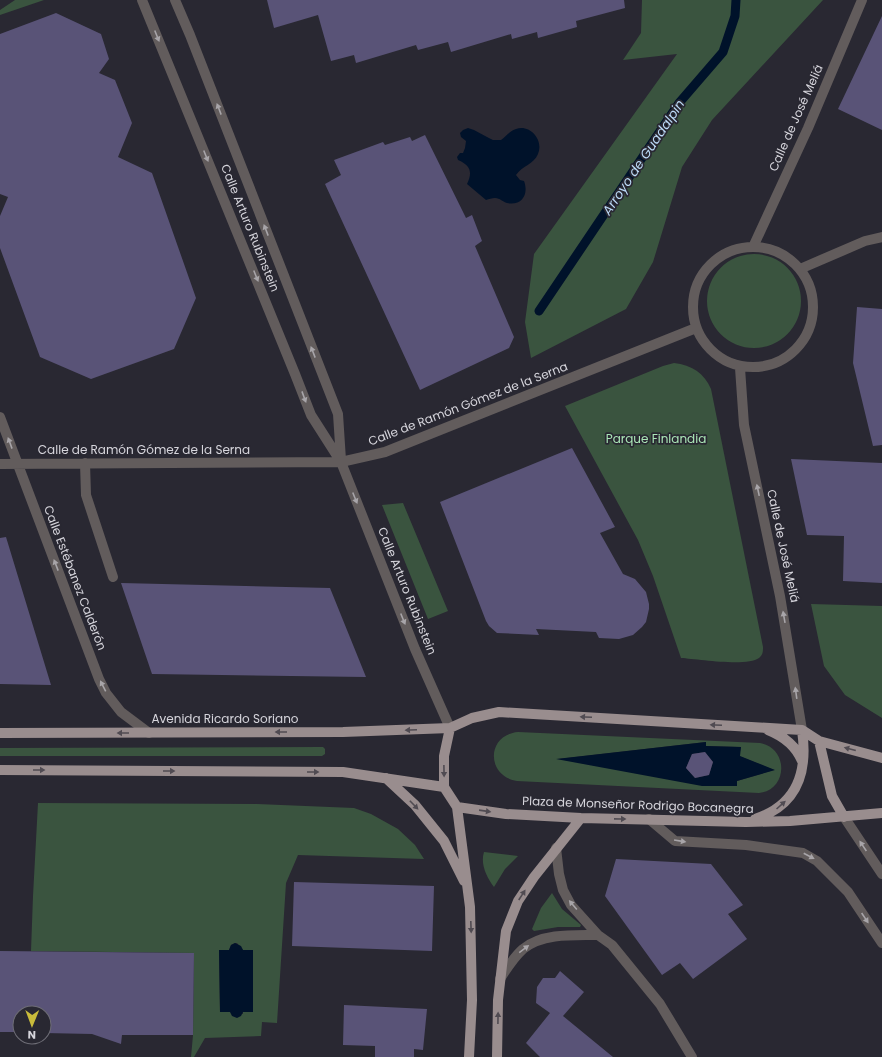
<svg xmlns="http://www.w3.org/2000/svg" width="882" height="1057" font-family="Poppins,sans-serif">
<style>
.green{fill:#3a543f;fill-rule:evenodd}
.water{fill:#00122a;fill-rule:evenodd}
.lines{fill:none;stroke-linecap:round;stroke-linejoin:round}
.stream{stroke:#00122a;stroke-width:9}
.building{fill:#595377}
.minor{stroke:#625c5c;stroke-width:10}
.major{stroke:#998d8e;stroke-width:10}
.oneway{fill:#a8a5a9}
.oneway2{fill:#504b52}
.labels{text-anchor:middle;stroke-width:3.5;stroke-linejoin:round;paint-order:stroke}
.street-label{font-size:12px;fill:#d6d5dc;stroke:#292832}
.park-label{font-size:12px;fill:#abe6b7;stroke:#292832}
.water-label{font-size:13px;font-style:italic;fill:#bddbf9;stroke:#292832}
</style>
<rect width="100%" height="100%" fill="#292832"/>
<path class="green" d="M15,0H44L0,15V10Z
M642,0H823L712,120L682,167L653,262L626,309L531,358L525,322L534,254L677,54L623,60L641,33Z
M707 301a47 47 0 1 1 94 0a47 47 0 1 1-94 0Z
M674,363C692,365 704,373 711,389L763,647C763,651 763,655 759,658C747,667 697,659 681,658L653,576L638,540L565,406L663,366Z
M403,503L448,611L428,619L382,505Z
M811,604L882,606V718L845,695L824,666Z
M518,732L760,743C789,748 788,790 759,793L517,781C486,776 486,735 518,732ZM706,742V746L741,747L739,756L774,770L737,781V786L558,759Z
M323,747L325,749V754L322,756H0V748Z
M38,803L257,804L354,808L371,814L398,829L415,845L424,859L298,855L286,883L277,1023L262,1022L261,1036L205,1038L194,1057H191L193,1035L194,953L31,951L33,896ZM235,943H237L243,950H253V1012H243V1014L230,1012H220L219,950H229L231,945Z
M484,852L518,856L505,869L494,887C487,878 480,864 484,852Z
M552,893L562,909L581,925L580,927H558L534,931L532,929L541,908Z"/>
<path class="water" d="M468,128L474,130L487,137L493,140H501C505,137 511,130 516,129C530,124 544,140 538,154C534,164 522,166 516,175L520,180L524,181C529,194 522,206 507,203C503,202 500,198 495,198C492,198 489,199 486,200L467,184C473,172 470,165 458,160L457,157L460,153H463L465,148L466,141L461,137L460,133L463,130Z
M706,742V746L741,747L740,756L775,770L737,781V786H702L556,759ZM705,752L713,762L709,775L695,778L686,768L692,754Z
M235,943L241,946L243,950H253V1012H243L241,1016L237,1018L232,1016L230,1012H220L219,950H229L231,945Z"/>
<g class="lines">
<path class="stream" d="M539,311L679,103L723,52L735,16L736,0"/>
</g>
<path class="building" d="M267,0H624L625,8L576,21L577,27L538,38L537,32L512,39L511,34L451,52L448,42L418,50L416,45L356,63L354,55L331,61L318,15L274,28Z
M56,13L101,34L109,59L99,73L115,80L132,123L118,157L152,173L196,298L174,349L91,379L40,357L0,248V216L8,197L0,194V34Z
M882,16V130L838,109Z
M425,135L466,218L472,215L482,241L475,246L514,337L509,348L420,390L325,184L341,175L334,160L383,142L385,145L410,137L412,141Z
M857,307L882,309V445L873,446L853,363Z
M572,448L615,527L600,533L623,574L635,579L646,592L649,604V609L646,622L642,627L633,635L619,639L599,638L596,632L536,629L539,635L497,633L489,626L486,621L440,502Z
M791,459L882,463V583L843,581L844,536L807,535Z
M6,537L51,685L0,684V538Z
M121,583L330,588L366,677L152,674Z
M705,752L713,762L709,775L695,778L686,768L692,754Z
M616,859L711,864L743,905L728,914L747,939L693,979L680,963L662,975L605,896Z
M294,882L434,886L432,951L292,946Z
M0,951L194,953L193,1035H122L121,1044L92,1034L44,1033V1013H20V1032H0Z
M560,971L584,992L563,1016L613,1057H540L526,1043L550,1013L536,1003L537,987L543,978H555Z
M344,1005L427,1009L423,1050L414,1049V1057H375V1046L343,1045Z"/>
<g class="lines">
<path class="minor" d="M142,0L295,374L311,415L341,462L415,649L450,728
M175,0L190,35L338,414L341,460
M753,247L808,128L862,0
M693 307a60 60 0 1 1 120 0a60 60 0 1 1-120 0Z
M800,269L865,241L882,237
M740,368L744,425L780,596L802,730
M0,417L99,679L106,693L121,712L149,733
M85,463L86,495L113,577
M0,464L341,462L385,452L696,328
M844,817L882,874
M649,819L675,841L746,845L803,853L817,861L848,892L882,943
M556,848L559,874L563,890L571,905L598,935L612,945L660,1004L692,1057
M500,979C507,968 513,958 523,949C542,933 574,935 598,935"/>
<path class="major" d="M768,730C783,736 796,746 802,761
M0,733L343,732L450,728L472,718L499,712L802,730L819,741L882,758
M819,741L832,796L844,817
M0,770L343,772L444,787
M386,778L415,805L444,841L464,881
M444,787L457,807L506,814L581,818L746,822L790,821L882,813
M444,787V756L450,728
M457,807L470,907L472,1000L469,1057
M755,819C798,805 808,771 802,730
M497,1057L498,1000L506,931L518,901L534,877L581,818"/>
</g>
<defs><path id="oneway-solid" d="M-6-.8H1V-3.2L6.5 0L1 3.2V.8H-6Z"/></defs>
<g class="oneway">
<use href="#oneway-solid" transform="translate(157 36) rotate(68)"/>
<use href="#oneway-solid" transform="translate(219 109) rotate(-111)"/>
<use href="#oneway-solid" transform="translate(206 156) rotate(68)"/>
<use href="#oneway-solid" transform="translate(266 230) rotate(-111)"/>
<use href="#oneway-solid" transform="translate(256 276) rotate(68)"/>
<use href="#oneway-solid" transform="translate(313 352) rotate(-111)"/>
<use href="#oneway-solid" transform="translate(304 397) rotate(70)"/>
<use href="#oneway-solid" transform="translate(10 443) rotate(-110)"/>
<use href="#oneway-solid" transform="translate(758 490) rotate(-102)"/>
<use href="#oneway-solid" transform="translate(355 498) rotate(68)"/>
<use href="#oneway-solid" transform="translate(56 565) rotate(-111)"/>
<use href="#oneway-solid" transform="translate(784 617) rotate(-100)"/>
<use href="#oneway-solid" transform="translate(403 619) rotate(68)"/>
<use href="#oneway-solid" transform="translate(103 686) rotate(-117)"/>
<use href="#oneway-solid" transform="translate(796 693) rotate(-98)"/>
<use href="#oneway-solid" transform="translate(680 841) rotate(9)"/>
<use href="#oneway-solid" transform="translate(863 846) rotate(-124)"/>
<use href="#oneway-solid" transform="translate(809 856) rotate(28)"/>
<use href="#oneway-solid" transform="translate(573 905) rotate(-130)"/>
<use href="#oneway-solid" transform="translate(865 918) rotate(56)"/>
<use href="#oneway-solid" transform="translate(524 949) rotate(-37)"/>
</g>
<g class="oneway2">
<use href="#oneway-solid" transform="translate(586 717) rotate(-177)"/>
<use href="#oneway-solid" transform="translate(716 725) rotate(-177)"/>
<use href="#oneway-solid" transform="translate(411 730) rotate(178)"/>
<use href="#oneway-solid" transform="translate(281 732) rotate(180)"/>
<use href="#oneway-solid" transform="translate(123 733) rotate(180)"/>
<use href="#oneway-solid" transform="translate(850 749) rotate(-165)"/>
<use href="#oneway-solid" transform="translate(39 770)"/>
<use href="#oneway-solid" transform="translate(169 771)"/>
<use href="#oneway-solid" transform="translate(444 771) rotate(89)"/>
<use href="#oneway-solid" transform="translate(313 772)"/>
<use href="#oneway-solid" transform="translate(414 805) rotate(46)"/>
<use href="#oneway-solid" transform="translate(781 805) rotate(-42)"/>
<use href="#oneway-solid" transform="translate(485 811) rotate(8)"/>
<use href="#oneway-solid" transform="translate(620 819) rotate(1)"/>
<use href="#oneway-solid" transform="translate(522 895) rotate(-57)"/>
<use href="#oneway-solid" transform="translate(471 927) rotate(88)"/>
<use href="#oneway-solid" transform="translate(498 1018) rotate(-89)"/>
</g>
<g class="labels">
<g class="street-label">
<text transform="translate(796 118) rotate(-66)" y="4">Calle de José Meliá</text>
<text transform="translate(250 228) rotate(68)" y="4">Calle Arturo Rubinstein</text>
<text transform="translate(468 404) rotate(-21)" y="4">Calle de Ramón Gómez de la Serna</text>
<text x="144" y="454">Calle de Ramón Gómez de la Serna</text>
<text transform="translate(783 546) rotate(78)" y="4">Calle de José Meliá</text>
<text transform="translate(75 578) rotate(69)" y="4">Calle Estébanez Calderón</text>
<text transform="translate(407 591) rotate(68)" y="4">Calle Arturo Rubinstein</text>
<text x="225" y="723">Avenida Ricardo Soriano</text>
<text transform="translate(638 805) rotate(2)" y="4">Plaza de Monseñor Rodrigo Bocanegra</text>
</g>
<g class="park-label">
<text x="656" y="443">Parque Finlandia</text>
</g>
<g class="water-label">
<text transform="translate(643 157) rotate(-56)" y="5">Arroyo de Guadalpin</text>
</g>
</g>
<g transform="translate(32 1025) rotate(181)"><circle r="19" fill="#292832" stroke="#6e6d76"/>
<path d="M0-3L7 15L0 10L-7 15Z" fill="#c9bb3b"/>
<text y="-6" font-size="11" font-weight="bold" text-anchor="middle" fill="#d6d5dc">N</text>
</g>
</svg>
